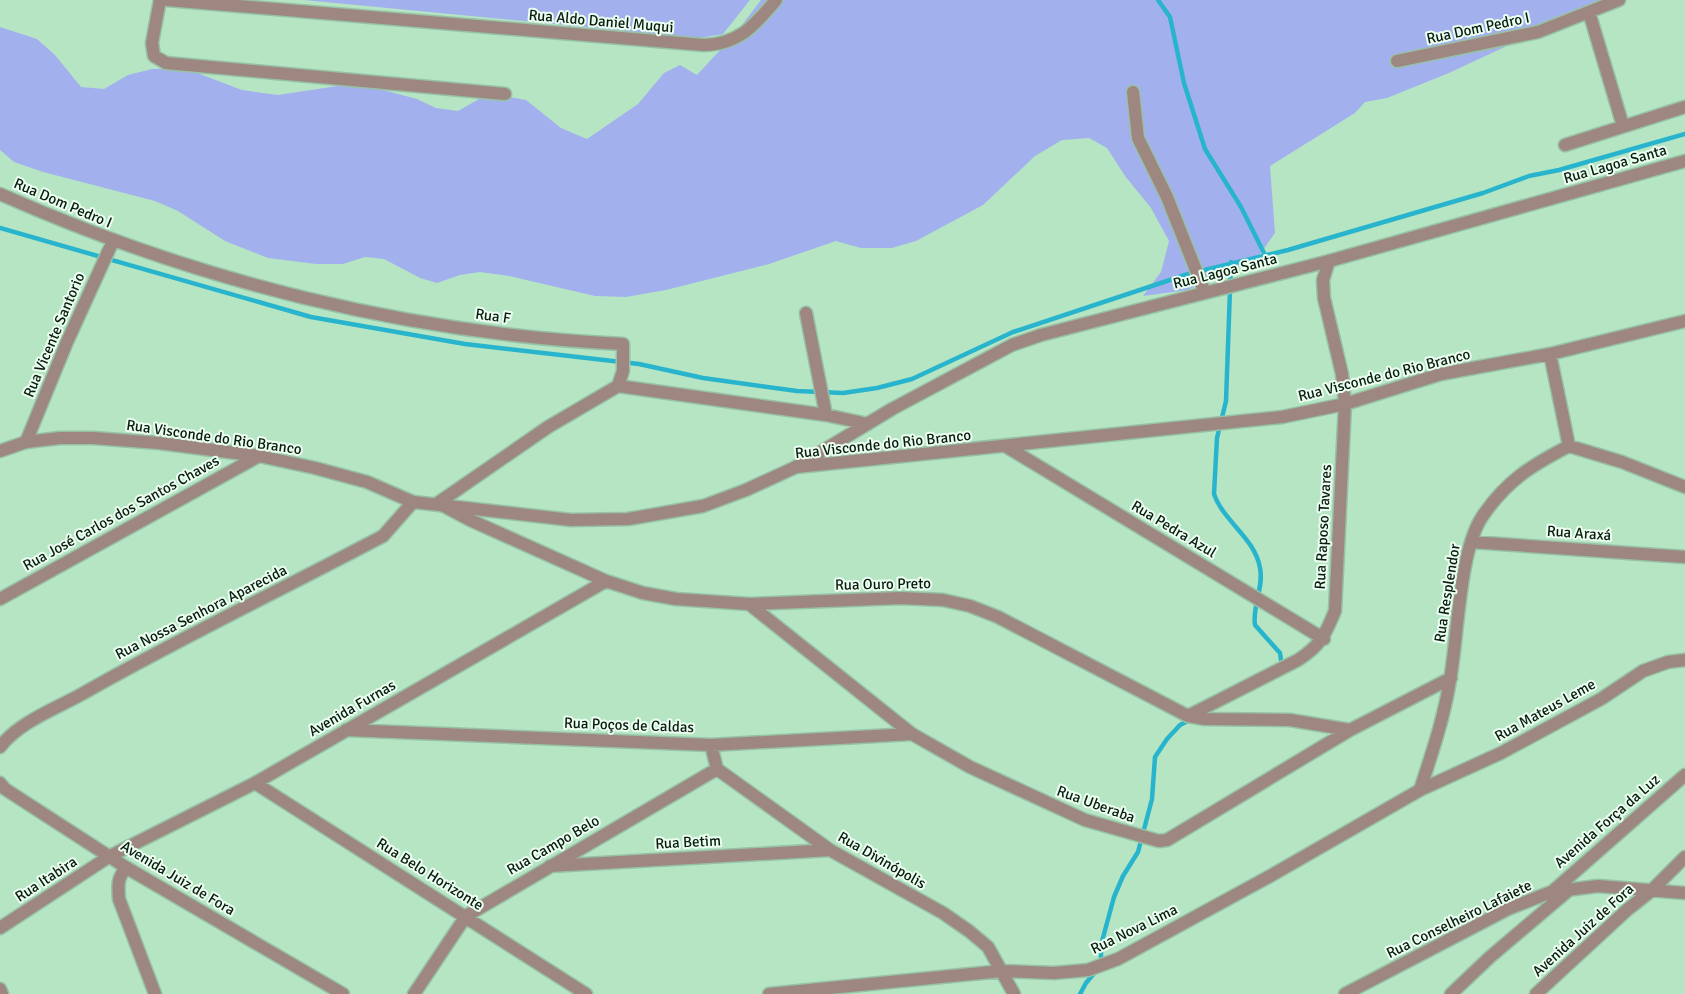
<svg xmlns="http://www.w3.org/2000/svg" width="1685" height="994" font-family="Signika,sans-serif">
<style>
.green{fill:#a2b1ee}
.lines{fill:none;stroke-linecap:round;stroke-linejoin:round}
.stream{stroke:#29b4cd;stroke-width:4.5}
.minor-casing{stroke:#97c1a4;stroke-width:15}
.tertiary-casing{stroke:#97c1a4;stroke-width:15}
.minor{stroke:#9e8781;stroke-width:12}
.tertiary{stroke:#9e8781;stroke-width:12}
.labels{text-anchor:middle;stroke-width:4;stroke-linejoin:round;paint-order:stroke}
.street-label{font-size:15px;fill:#0a1b10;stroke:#ebfef0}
</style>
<rect width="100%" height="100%" fill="#b6e5c4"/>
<path class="green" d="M304,0H750L723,34L700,38Z
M761,0H1605L1449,73L1387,98L1365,102L1355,113L1270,166L1275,233L1258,257L1188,290L1143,296L1161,272L1169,241L1151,208L1125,176L1107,148L1089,138L1062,140L1035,156L983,205L916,241L892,248H861L836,241L769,264L666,290L626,297L595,296L509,276L480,272L460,275L437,283L420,278L384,259L365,257L343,264H316L268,258L225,241L178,211L155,201L43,172L14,162L0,150V27L37,39L55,55L81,87L104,89L128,75L152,69L184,68L242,90L278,95L344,85L383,90L417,99L436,108L458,111L479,99L498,95L526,100L561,128L587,139L638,104L664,73L680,65L697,75L735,34Z"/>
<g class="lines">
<path class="stream" d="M1158,0L1170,17L1184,83L1205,149L1241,207L1265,255
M0,228L311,317L465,344L639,364L703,378L797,391L843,393L877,388L912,379L1013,332L1188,274L1288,250L1483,193L1529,176L1559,170L1685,134
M1231,262L1226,401L1217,438L1214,494C1223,521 1255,538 1260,568C1264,587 1252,607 1255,625L1280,653L1282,667
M1101,963V945L1114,897L1123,876L1138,852L1152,799L1155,757L1167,739L1180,725L1190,720
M1080,994L1086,983L1096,971"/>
<g class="minor-casing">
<path id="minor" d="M160,0L152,43L154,56L166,63L505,94
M167,0L704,45C739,44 754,26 776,0
M1589,12L1623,126
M1397,61L1538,32L1619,0
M1133,92L1138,138L1167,197L1205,293
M1565,145L1685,107
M0,194C196,281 408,334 623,344V371L618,386L548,427L438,503L470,520L606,581L643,593L676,599L749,604L901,598L943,600L970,606L998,617L1188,716L1205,719L1290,720L1350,730
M806,313L826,415
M1550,354L1569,446
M618,386L826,415L868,424
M26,442L67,342L113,241
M1007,447L1324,639
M796,467L892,409L1012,345L1041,335L1329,261
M1471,542L1685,557
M749,604L912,734L970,767L1085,820L1159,841L1167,840L1350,730L1451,678
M1188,716L1298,660C1321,645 1325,635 1335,611L1345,404L1441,374L1550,354L1685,321
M346,730L711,745L912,734
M711,745L717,769
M0,747C19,722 55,709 82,694C180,638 283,589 383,536L413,502
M717,769L830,850L943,913L969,931L988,947L1014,994
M255,783L586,994
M1420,790C1432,753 1444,718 1450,680C1458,637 1459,552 1482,517C1506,481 1532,465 1569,446L1622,462L1685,487
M550,866L830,850
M127,868C117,876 118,887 119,899L155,994
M1553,891L1685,775
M0,928L110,856L255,783L606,581
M0,989L2,994
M414,994L466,916L717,769
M769,994L1002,971L1054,973L1088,970L1118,959L1272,875L1420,790L1501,753L1601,699L1643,671L1668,662L1685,660
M1345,994L1508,909L1551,892L1598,886L1685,893
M1451,994L1490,957L1569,890
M1536,994L1627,910L1651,891L1685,857"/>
</g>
<g class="tertiary-casing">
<path id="tertiary" d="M0,451L26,442L60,438H93L159,443L259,456L315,468L367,482L413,502L571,520L628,519L703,506L746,490L796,467L1282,417L1345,404L1342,374L1324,298L1323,280L1329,261L1685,161
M0,599L259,456
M0,783L5,789L127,868L343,994"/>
</g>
<use href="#minor" class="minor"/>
<use href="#tertiary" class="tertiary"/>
</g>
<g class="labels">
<g class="street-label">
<text transform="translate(601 21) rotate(5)" y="5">Rua Aldo Daniel Muqui</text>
<text transform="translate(1478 28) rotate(-12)" y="5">Rua Dom Pedro I</text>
<text transform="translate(1615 164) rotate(-16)" y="5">Rua Lagoa Santa</text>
<text transform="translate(63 203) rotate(23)" y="5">Rua Dom Pedro I</text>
<text transform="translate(1225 271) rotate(-14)" y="5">Rua Lagoa Santa</text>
<text transform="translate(493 316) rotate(8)" y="5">Rua F</text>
<text transform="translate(54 335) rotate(-67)" y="5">Rua Vicente Santorio</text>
<text transform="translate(1384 375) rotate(-14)" y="5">Rua Visconde do Rio Branco</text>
<text transform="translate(214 437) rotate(8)" y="5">Rua Visconde do Rio Branco</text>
<text transform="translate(883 444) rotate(-6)" y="5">Rua Visconde do Rio Branco</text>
<text transform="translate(121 513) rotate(-29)" y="5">Rua José Carlos dos Santos Chaves</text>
<text transform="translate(1323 527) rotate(-87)" y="5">Rua Raposo Tavares</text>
<text transform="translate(1174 529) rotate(31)" y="5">Rua Pedra Azul</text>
<text transform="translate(1579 533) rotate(4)" y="5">Rua Araxá</text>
<text transform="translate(883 584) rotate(-1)" y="5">Rua Ouro Preto</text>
<text transform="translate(1447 593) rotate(-81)" y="5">Rua Resplendor</text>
<text transform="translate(201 612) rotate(-27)" y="5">Rua Nossa Senhora Aparecida</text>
<text transform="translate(352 708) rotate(-30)" y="5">Avenida Furnas</text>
<text transform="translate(1545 710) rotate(-29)" y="5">Rua Mateus Leme</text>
<text transform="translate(629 725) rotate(2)" y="5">Rua Poços de Caldas</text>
<text transform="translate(1096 804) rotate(20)" y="5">Rua Uberaba</text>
<text transform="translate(1607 821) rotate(-41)" y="5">Avenida Força da Luz</text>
<text transform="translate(688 842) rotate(-3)" y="5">Rua Betim</text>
<text transform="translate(553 845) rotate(-30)" y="5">Rua Campo Belo</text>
<text transform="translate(882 860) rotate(30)" y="5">Rua Divinópolis</text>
<text transform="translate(430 874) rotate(32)" y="5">Rua Belo Horizonte</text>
<text transform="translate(178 878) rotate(31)" y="5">Avenida Juiz de Fora</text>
<text transform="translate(46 879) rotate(-33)" y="5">Rua Itabira</text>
<text transform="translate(1459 919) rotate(-26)" y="5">Rua Conselheiro Lafaiete</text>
<text transform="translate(1134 929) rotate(-26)" y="5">Rua Nova Lima</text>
<text transform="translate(1583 930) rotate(-42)" y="5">Avenida Juiz de Fora</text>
</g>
</g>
</svg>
